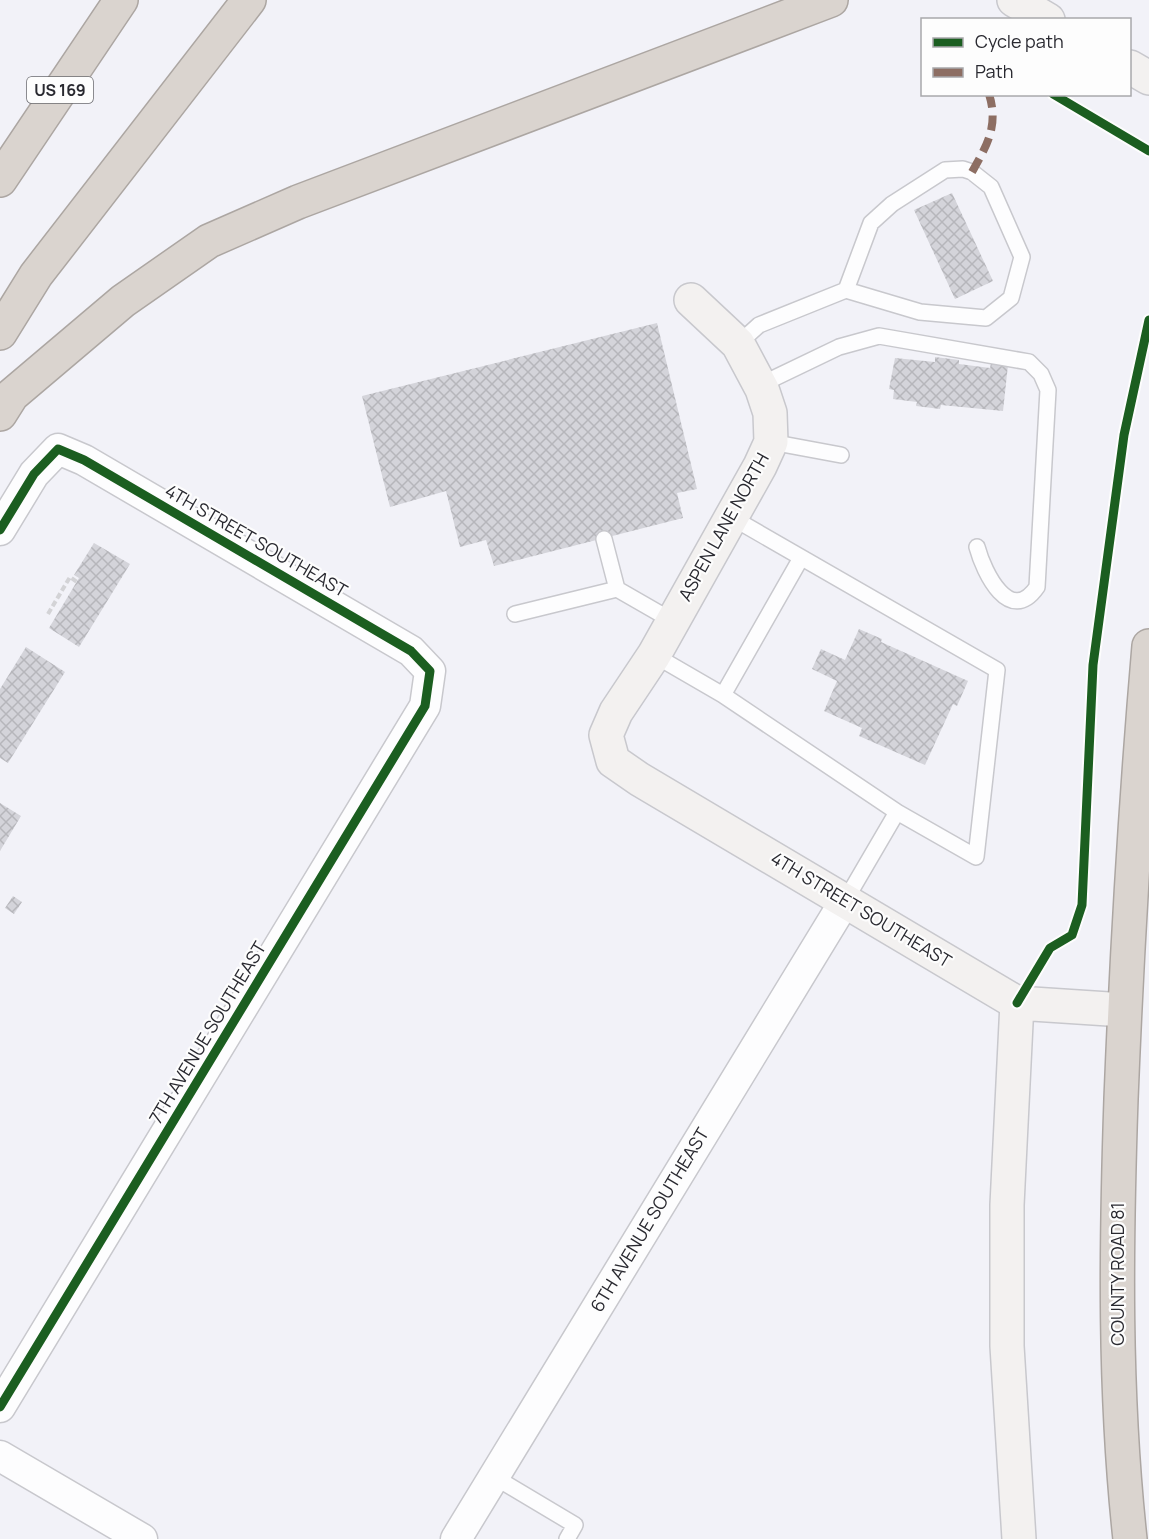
<svg xmlns="http://www.w3.org/2000/svg" width="1149" height="1539" font-family="Manrope,sans-serif">
<style>
.building{fill:url(#building-cross-hatch)}
.lines{fill:none;stroke-linecap:round;stroke-linejoin:round}
.lane-casing{stroke:#c8c8cd;stroke-width:18}
.street-casing{stroke:#c8c8cd;stroke-width:33}
.secondary-casing{stroke:#c8c8cd;stroke-width:36}
.highway-casing{stroke:#aca6a2;stroke-width:36}
.path{stroke:#d3d3d6;stroke-width:4;stroke-dasharray:6 3;stroke-linecap:butt}
.lane{stroke:#fdfdfe;stroke-width:15}
.street{stroke:#fdfdfe;stroke-width:30}
.secondary{stroke:#f3f1f0;stroke-width:33}
.highway{stroke:#dad4cf;stroke-width:33}
.quiet{stroke:#8d6e63;stroke-width:8;stroke-dasharray:15 8;stroke-linecap:butt}
.cycleway-casing{stroke:#fdfdfd;stroke-width:13}
.cycleway{stroke:#1b5e20;stroke-width:9}
.labels{text-anchor:middle;stroke-width:4.5;stroke-linejoin:round;paint-order:stroke}
.shield{fill:#fdfdfd;stroke:#69696e;stroke-width:1.5}
.shield-label{font-size:16px;font-weight:bold;fill:#292930}
.street-label{font-size:18px;fill:#292930;stroke:#fdfdfd}
</style>
<defs>
<pattern id="building-cross-hatch" width="8" height="8" patternUnits="userSpaceOnUse" patternTransform="scale(1.5)"><rect width="8" height="8" fill="#d4d4da"/><path d="M0 0l8 8M0 8l8-8" fill="none" stroke="#b6b6bb"/></pattern>
</defs>
<rect width="100%" height="100%" fill="#f2f2f8"/>
<path class="building" d="M952,193L993,281L955,299L914,210Z
M657,323L697,489L677,493L683,518L494,566L486,540L460,547L446,491L390,507L362,396Z
M935,357L959,360V364L990,368L991,363L1008,365L1003,411L941,405L940,409L916,406L917,402L893,399L894,390L889,389L895,358L935,362Z
M94,543L130,564L79,647L49,628L79,578L74,575Z
M859,629L882,639L881,642L968,681L957,706L953,704L925,765L859,736L862,728L824,711L837,681L812,669L821,649L845,660Z
M26,647L65,672L8,763L0,758V689Z
M0,803L21,816L0,851Z
M13,896L22,902L14,914L5,908Z"/>
<g class="lines">
<g class="lane-casing">
<path id="lane" d="M738,344L759,325L846,290L920,312L986,318L1011,298L1022,257L991,187L972,172L963,169L945,170L892,204L871,223L846,290
M760,385L839,347L879,336L1029,362L1041,374L1048,390L1037,587C1010,626 984,573 977,547
M771,442L841,455
M731,517L997,670L976,857L897,812
M604,539L617,589
M515,614L617,589L671,620
M654,655L723,695L897,812L845,901
M723,695L801,558
M493,1476L575,1525L567,1539"/>
</g>
<g class="street-casing">
<path id="street" d="M0,530L34,474L58,449L84,460L411,651L430,671L425,706L0,1407
M0,1456L142,1539
M456,1539L845,901"/>
</g>
<g class="secondary-casing">
<path id="secondary" d="M1014,0L1048,20
M1130,67L1149,78
M691,300L738,344L762,389L770,413L771,442L760,466L654,655L616,712L606,735L613,761L639,779L1017,1003L1124,1010
M1017,1003L1007,1205V1346L1019,1539"/>
</g>
<g class="highway-casing">
<path id="highway" d="M0,180L121,0
M0,333L36,275L249,0
M0,414L12,395L123,301L209,241L298,202L831,0
M1130,1539C1114,1392 1116,1246 1121,1099C1127,948 1136,797 1149,646"/>
</g>
<path class="path" d="M48,614L70,577L77,582"/>
<use href="#lane" class="lane"/>
<use href="#street" class="street"/>
<use href="#secondary" class="secondary"/>
<use href="#highway" class="highway"/>
<path class="quiet" d="M972,172C987,145 999,126 989,94"/>
<g class="cycleway-casing">
<path id="cycleway" d="M1053,94L1149,151
M0,530L34,474L58,449L84,460L411,651L430,671L425,706L0,1407
M1017,1003L1050,948L1072,935L1082,905L1093,665L1124,435L1149,320"/>
</g>
<use href="#cycleway" class="cycleway"/>
</g>
<g class="labels">
<rect class="shield" x="27" y="77" width="66" height="26" rx="4.5"/>
<g class="shield-label">
<text x="60" y="96">US 169</text>
</g>
<g class="street-label">
<text transform="translate(724 527) rotate(-61)" y="6">ASPEN LANE NORTH</text>
<text transform="translate(256 541) rotate(30)" y="6">4TH STREET SOUTHEAST</text>
<text transform="translate(861 910) rotate(31)" y="6">4TH STREET SOUTHEAST</text>
<text transform="translate(208 1033) rotate(-59)" y="6">7TH AVENUE SOUTHEAST</text>
<text transform="translate(650 1220) rotate(-59)" y="6">6TH AVENUE SOUTHEAST</text>
<text transform="translate(1118 1274) rotate(-90)" y="6">COUNTY ROAD 81</text>
</g>
</g>
<rect x="921" y="18" width="210" height="78" fill="#fdfdfd" stroke="#a8a8ab" stroke-width="1.5"/>
<rect x="933" y="38" width="30" height="9" fill="#1b5e20" stroke="#a8a8ab" stroke-width="1.5"/>
<text x="975" y="48" font-size="18" fill="#292930">Cycle path</text>
<rect x="933" y="68" width="30" height="9" fill="#8d6e63" stroke="#a8a8ab" stroke-width="1.5"/>
<text x="975" y="78" font-size="18" fill="#292930">Path</text>
</svg>
